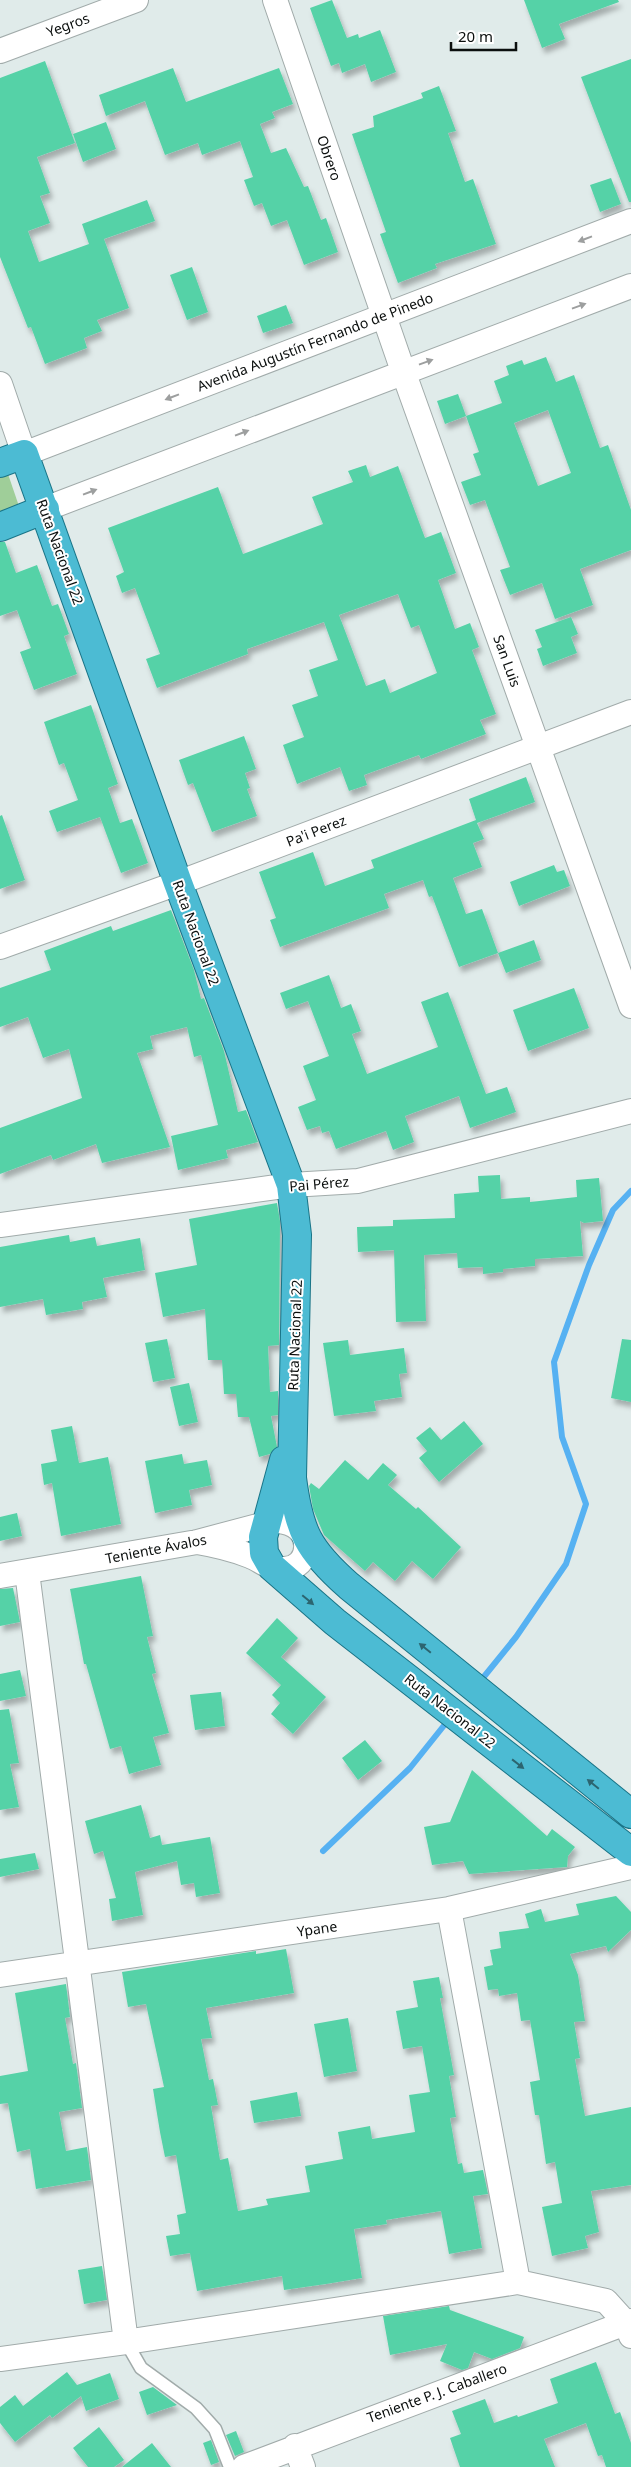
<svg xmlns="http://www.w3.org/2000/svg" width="631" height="2467" font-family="'Noto Sans',sans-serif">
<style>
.green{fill:#9fce99}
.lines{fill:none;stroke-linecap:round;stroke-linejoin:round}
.stream{stroke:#56b1f2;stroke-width:6}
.building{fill:#55d2a7;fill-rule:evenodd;filter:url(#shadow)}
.service-casing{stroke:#a1abaa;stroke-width:15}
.minor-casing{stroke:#a1abaa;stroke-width:26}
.trunk-casing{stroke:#197487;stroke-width:30}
.service{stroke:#fff;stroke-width:12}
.minor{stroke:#fff;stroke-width:24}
.trunk{stroke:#4cbbd3;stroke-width:28}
.oneway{fill:#9d9f9f}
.oneway2{fill:#2c6570}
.labels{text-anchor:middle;stroke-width:4;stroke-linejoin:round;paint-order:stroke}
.street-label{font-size:14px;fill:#0b0f0e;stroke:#fff}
</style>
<defs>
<filter id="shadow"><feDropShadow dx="3" dy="5.5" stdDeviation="2.5" flood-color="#0004"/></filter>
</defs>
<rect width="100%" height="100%" fill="#e0ebea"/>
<path class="green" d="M8,474L22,515L0,523V477Z"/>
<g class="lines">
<path class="stream" d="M478,1684L516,1637L566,1564L586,1504L562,1437L554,1362L589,1265L613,1210L631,1191
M323,1851L410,1768L450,1718"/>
</g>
<path class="building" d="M332,0L347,38L358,34L359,38L380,30L396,72L371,82L365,64L342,73L339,63L331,66L310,8Z
M524,0H618L619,2L559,24L565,39L542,48Z
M631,59V202H629L581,77Z
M45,61L75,143L37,157L50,193L40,196L50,223L28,231L39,262L89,244L82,224L147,200L155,221L104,239L129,308L97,320L102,331L84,338L87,348L45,364L31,327L28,328L0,257V78Z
M173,68L186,102L279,68L293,104L272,112L275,118L260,124L271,153L286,148L304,187L308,186L321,220L326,218L338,252L304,265L287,220L271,226L262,203L254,206L244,180L253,177L240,141L202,155L198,143L165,155L145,101L106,116L99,95Z
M439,86L456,131L448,133L465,182L473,179L496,244L435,264L437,268L398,283L380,234L386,232L352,134L374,127L373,116L423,98L421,93Z
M106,122L116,149L83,162L73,134Z
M611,178L621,204L600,212L590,185Z
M192,267L208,312L187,320L170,275Z
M286,305L293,323L263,333L257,316Z
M546,357L556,382L574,375L600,448L608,445L631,510V550L580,569L593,605L555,619L542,583L510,595L500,570L510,567L485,500L470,505L461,482L481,475L473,454L479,452L466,416L502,403L494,381L509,375L506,366L522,360L524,365ZM548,410L571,473L538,486L514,423Z
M458,394L466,416L445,424L437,401Z
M366,465L370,477L398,466L425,538L441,532L456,573L438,580L455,629L470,623L479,647L472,650L496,714L480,720L486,734L421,759L419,755L364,775L367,785L349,791L340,767L297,784L283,745L304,737L292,705L318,696L309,670L338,660L324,622L247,649L248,654L157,688L146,659L160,654L135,588L122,593L116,576L124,572L108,528L218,487L243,554L323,524L312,497L353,482L348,471ZM398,594L411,628L419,625L437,673L390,693L385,679L366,686L339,615Z
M0,542H5L16,573L37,565L52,606L58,604L69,634L64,636L77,674L34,690L20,652L31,648L17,610L0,616Z
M571,617L578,634L571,637L577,653L543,666L537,649L542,647L535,630Z
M91,705L118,784L108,788L120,823L132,819L148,863L121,873L100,817L57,832L49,811L78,800L64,763L59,765L44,722Z
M244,736L256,769L245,773L250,788L247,789L257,816L212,832L193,783L188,785L179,760Z
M526,777L535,802L477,823L484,839L473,843L482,867L453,878L466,914L482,909L498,953L459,967L432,896L429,897L423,880L384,894L389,908L280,947L270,920L276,918L259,872L313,852L325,886L374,868L371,860L476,820L469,799Z
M2,815L25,880L0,889V816Z
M554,865L557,872L564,870L570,886L519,906L510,882Z
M171,910L194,970L201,999L204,998L224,1051L238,1112L246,1110L258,1142L226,1150L228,1158L178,1170L171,1136L218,1125L201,1055L194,1057L187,1027L150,1036L153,1049L137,1053L170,1147L102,1163L96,1144L53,1160L51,1155L0,1174V1128L82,1098L69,1049L43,1058L28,1017L0,1027V988L51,970L44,951L111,926L113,931Z
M534,940L541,960L506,973L498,953Z
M329,975L341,1008L351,1004L361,1031L352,1034L367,1074L438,1047L421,1002L448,992L486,1094L507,1087L516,1112L470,1128L459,1096L405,1116L414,1142L393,1150L386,1131L336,1149L329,1131L322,1133L320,1126L307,1130L298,1107L316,1100L303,1066L329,1056L308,1001L286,1009L280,993Z
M574,988L589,1028L528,1051L513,1010Z
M500,1175L501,1199L530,1197V1202L577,1197L576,1180L599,1178L603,1221L584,1223L580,1221L583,1256L535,1259V1266L503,1269V1272L483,1274V1267L458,1268L457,1253L424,1255L426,1321L396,1322L394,1250L358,1252L357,1227L393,1226V1220L455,1218L454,1194L479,1192L478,1176Z
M277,1203L280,1221L279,1345L268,1346L270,1392L278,1391V1415L271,1416L277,1447L270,1454L259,1457L249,1417H238L236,1394H224L222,1360H208L205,1309L163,1317L155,1273L197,1265L189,1219Z
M69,1235L70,1242L95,1237L97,1246L140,1238L145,1270L103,1278L107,1297L82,1302L83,1309L46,1315L43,1299L0,1307V1247Z
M167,1339L175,1378L153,1382L145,1343Z
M622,1339L631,1340V1402L611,1398Z
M348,1340L350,1355L404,1348L407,1373L399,1374L402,1397L374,1401L376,1411L334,1416L323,1343Z
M189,1383L198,1422L179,1426L170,1387Z
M464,1421L483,1444L439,1482L419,1458L427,1451L416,1438L430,1427L441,1440Z
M72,1426L79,1463L108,1457L121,1524L61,1536L52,1483L44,1485L41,1464L57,1461L51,1430Z
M182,1454L184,1464L207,1460L212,1485L189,1490L192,1505L155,1513L145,1461Z
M345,1460L368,1480L383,1463L397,1475L388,1485L416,1509L418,1507L461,1547L433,1579L412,1561L395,1581L373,1562L365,1571L324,1535L313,1509L309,1486L311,1483L319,1489Z
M17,1513L22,1536L0,1541V1517Z
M141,1576L153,1636L147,1637L156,1673L152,1674L169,1733L153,1737L161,1765L129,1774L121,1746L110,1749L86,1664H84L70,1589Z
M13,1588L20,1622L0,1626V1589Z
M277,1618L298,1638L281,1657L326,1697L293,1734L271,1714L280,1703L272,1695L281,1685L246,1653Z
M20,1670L26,1696L0,1701V1674Z
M221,1692L225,1726L195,1730L190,1695Z
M9,1709L19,1763L10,1764L19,1807L0,1810V1710Z
M365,1740L382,1761L358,1780L342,1758Z
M472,1770L547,1836L552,1829L575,1847L568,1856L567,1867L469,1874L463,1861L432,1865L424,1827L450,1822Z
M141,1805L150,1838L160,1835L162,1845L210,1837L220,1893L196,1897L194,1883L181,1885L177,1861L135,1872L143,1915L112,1921L109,1899L116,1898L103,1851L94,1854L85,1821Z
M35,1853L39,1869L0,1877V1859Z
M616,1896L631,1912V1930L608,1952L606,1946L570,1954L578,1975L585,2021L574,2022L580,2058L575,2059L585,2116L631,2107V2185L591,2191L599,2232L585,2236L588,2248L552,2256L542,2207L562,2203L555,2162L546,2164L539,2115H535L530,2082L540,2080L530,2020L521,2021L517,1993L499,1996L498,1989L488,1990L484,1967L493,1965L490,1950L501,1948L499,1932L529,1928L525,1914L541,1909L545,1922L579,1915L576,1904Z
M286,1949L294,1993L206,2008L212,2038L201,2039L209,2080L213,2079L218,2105L211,2106L220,2160L228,2158L238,2211L268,2205L266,2199L310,2192L305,2166L343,2159L338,2132L370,2126L372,2139L415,2132L409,2095L430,2092L422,2046L403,2049L396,2011L418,2007L413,1981L439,1977L443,1998H440L454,2075L449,2076L456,2117L450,2118L458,2164L462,2163L464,2173L483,2170L488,2194L473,2196L482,2248L449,2254L441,2211L386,2220L387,2224L354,2229L362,2278L326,2284L284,2290L282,2276L197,2291L190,2253L170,2256L166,2236L180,2234L177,2215L186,2213L176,2155L165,2157L160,2132L153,2089L164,2087L146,2004L128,2007L122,1972L256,1951V1954Z
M66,1984L70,2017L65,2018L73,2064L76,2063L82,2108L59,2112L66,2151L87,2147L91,2180L36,2189L30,2149L17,2152L8,2103L0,2104V2076L28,2071L15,1993Z
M348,2018L357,2071L324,2077L314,2024Z
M297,2092L301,2116L254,2123L250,2101Z
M102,2266L107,2300L84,2304L78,2270Z
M449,2306L450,2310L524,2337L520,2348L492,2359L474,2352L468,2368L462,2370L440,2361L447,2344L390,2355L383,2316Z
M596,2362L615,2414L620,2412L631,2443V2467H606L602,2455L598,2456L586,2423L544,2439L555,2467H460L450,2438L461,2434L452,2411L485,2399L494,2423L517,2415L518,2417L558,2403L550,2379Z
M67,2372L77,2385L110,2373L119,2399L86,2411L81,2396L52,2418L50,2415L15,2442L0,2423V2407L15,2395L23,2406Z
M153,2387L177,2405L147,2415L139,2392Z
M99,2427L124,2460L114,2467H88L73,2448Z
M236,2431L244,2452L235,2456L226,2435Z
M211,2440L219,2462L211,2465L203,2443Z
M152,2443L171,2467H122Z"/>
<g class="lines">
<g class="service-casing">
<path id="service" d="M126,2342L141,2368L196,2408L215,2429L230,2467"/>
</g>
<g class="minor-casing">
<path id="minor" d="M275,0L403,371L631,1006
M0,51L136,0
M0,384L24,454L631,221
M45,509L631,286
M0,947L178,883L631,712
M0,1225L291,1185L358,1181L631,1111
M27,1572L126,2342
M0,1576L197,1542L277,1521C318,1523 312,1571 282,1569C270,1569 260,1560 250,1556C232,1549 215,1545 197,1542
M449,1909L518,2282
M0,1975L449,1909L631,1867
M0,2359L126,2342L518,2282L606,2301L626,2323L631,2336
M295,2446L303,2467
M244,2467L631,2321"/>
</g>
<g class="trunk-casing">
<path id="trunk" d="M0,463L24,454L178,883L291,1185L297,1235L292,1478C299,1532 308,1550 349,1586L631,1814
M0,527L45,509
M284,1460L263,1537L264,1553L272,1567L335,1622L631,1852"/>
</g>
<use href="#service" class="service"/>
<use href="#minor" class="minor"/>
<use href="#trunk" class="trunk"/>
</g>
<defs><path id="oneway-solid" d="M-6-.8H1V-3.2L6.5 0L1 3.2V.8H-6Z" transform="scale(1.25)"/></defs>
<g class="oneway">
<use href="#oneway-solid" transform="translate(585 239) rotate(159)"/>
<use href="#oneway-solid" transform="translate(579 306) rotate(-20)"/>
<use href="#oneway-solid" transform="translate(426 362) rotate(-20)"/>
<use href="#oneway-solid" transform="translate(172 397) rotate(159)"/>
<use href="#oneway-solid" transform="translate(242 433) rotate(-21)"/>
<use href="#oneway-solid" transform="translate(90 492) rotate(-21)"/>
</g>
<g class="oneway2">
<use href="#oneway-solid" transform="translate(308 1600) rotate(40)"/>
<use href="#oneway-solid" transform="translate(425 1648) rotate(-141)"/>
<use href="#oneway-solid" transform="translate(518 1764) rotate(38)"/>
<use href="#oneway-solid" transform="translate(593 1784) rotate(-141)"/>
</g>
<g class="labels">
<g class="street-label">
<text transform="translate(68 25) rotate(-20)" y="5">Yegros</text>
<text transform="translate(329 158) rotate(71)" y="5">Obrero</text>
<text transform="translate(315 342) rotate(-21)" y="5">Avenida Augustín Fernando de Pinedo</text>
<text transform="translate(60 552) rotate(70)" y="5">Ruta Nacional 22</text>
<text transform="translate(507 661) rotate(70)" y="5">San Luis</text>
<text transform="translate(316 831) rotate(-21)" y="5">Pa'i Perez</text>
<text transform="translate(196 933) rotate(70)" y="5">Ruta Nacional 22</text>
<text transform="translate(319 1184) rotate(-5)" y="5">Pai Pérez</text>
<text transform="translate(295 1335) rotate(-88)" y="5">Ruta Nacional 22</text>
<text transform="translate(156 1549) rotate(-11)" y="5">Teniente Ávalos</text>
<text transform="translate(450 1711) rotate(38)" y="5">Ruta Nacional 22</text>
<text transform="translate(317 1929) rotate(-8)" y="5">Ypane</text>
<text transform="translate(437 2393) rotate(-20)" y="5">Teniente P. J. Caballero</text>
</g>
</g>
<path d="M451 42v8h65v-8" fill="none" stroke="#0b0f0e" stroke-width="2.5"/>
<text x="458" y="42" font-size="15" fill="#0b0f0e" stroke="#ffffff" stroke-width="4" paint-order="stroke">20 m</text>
</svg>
